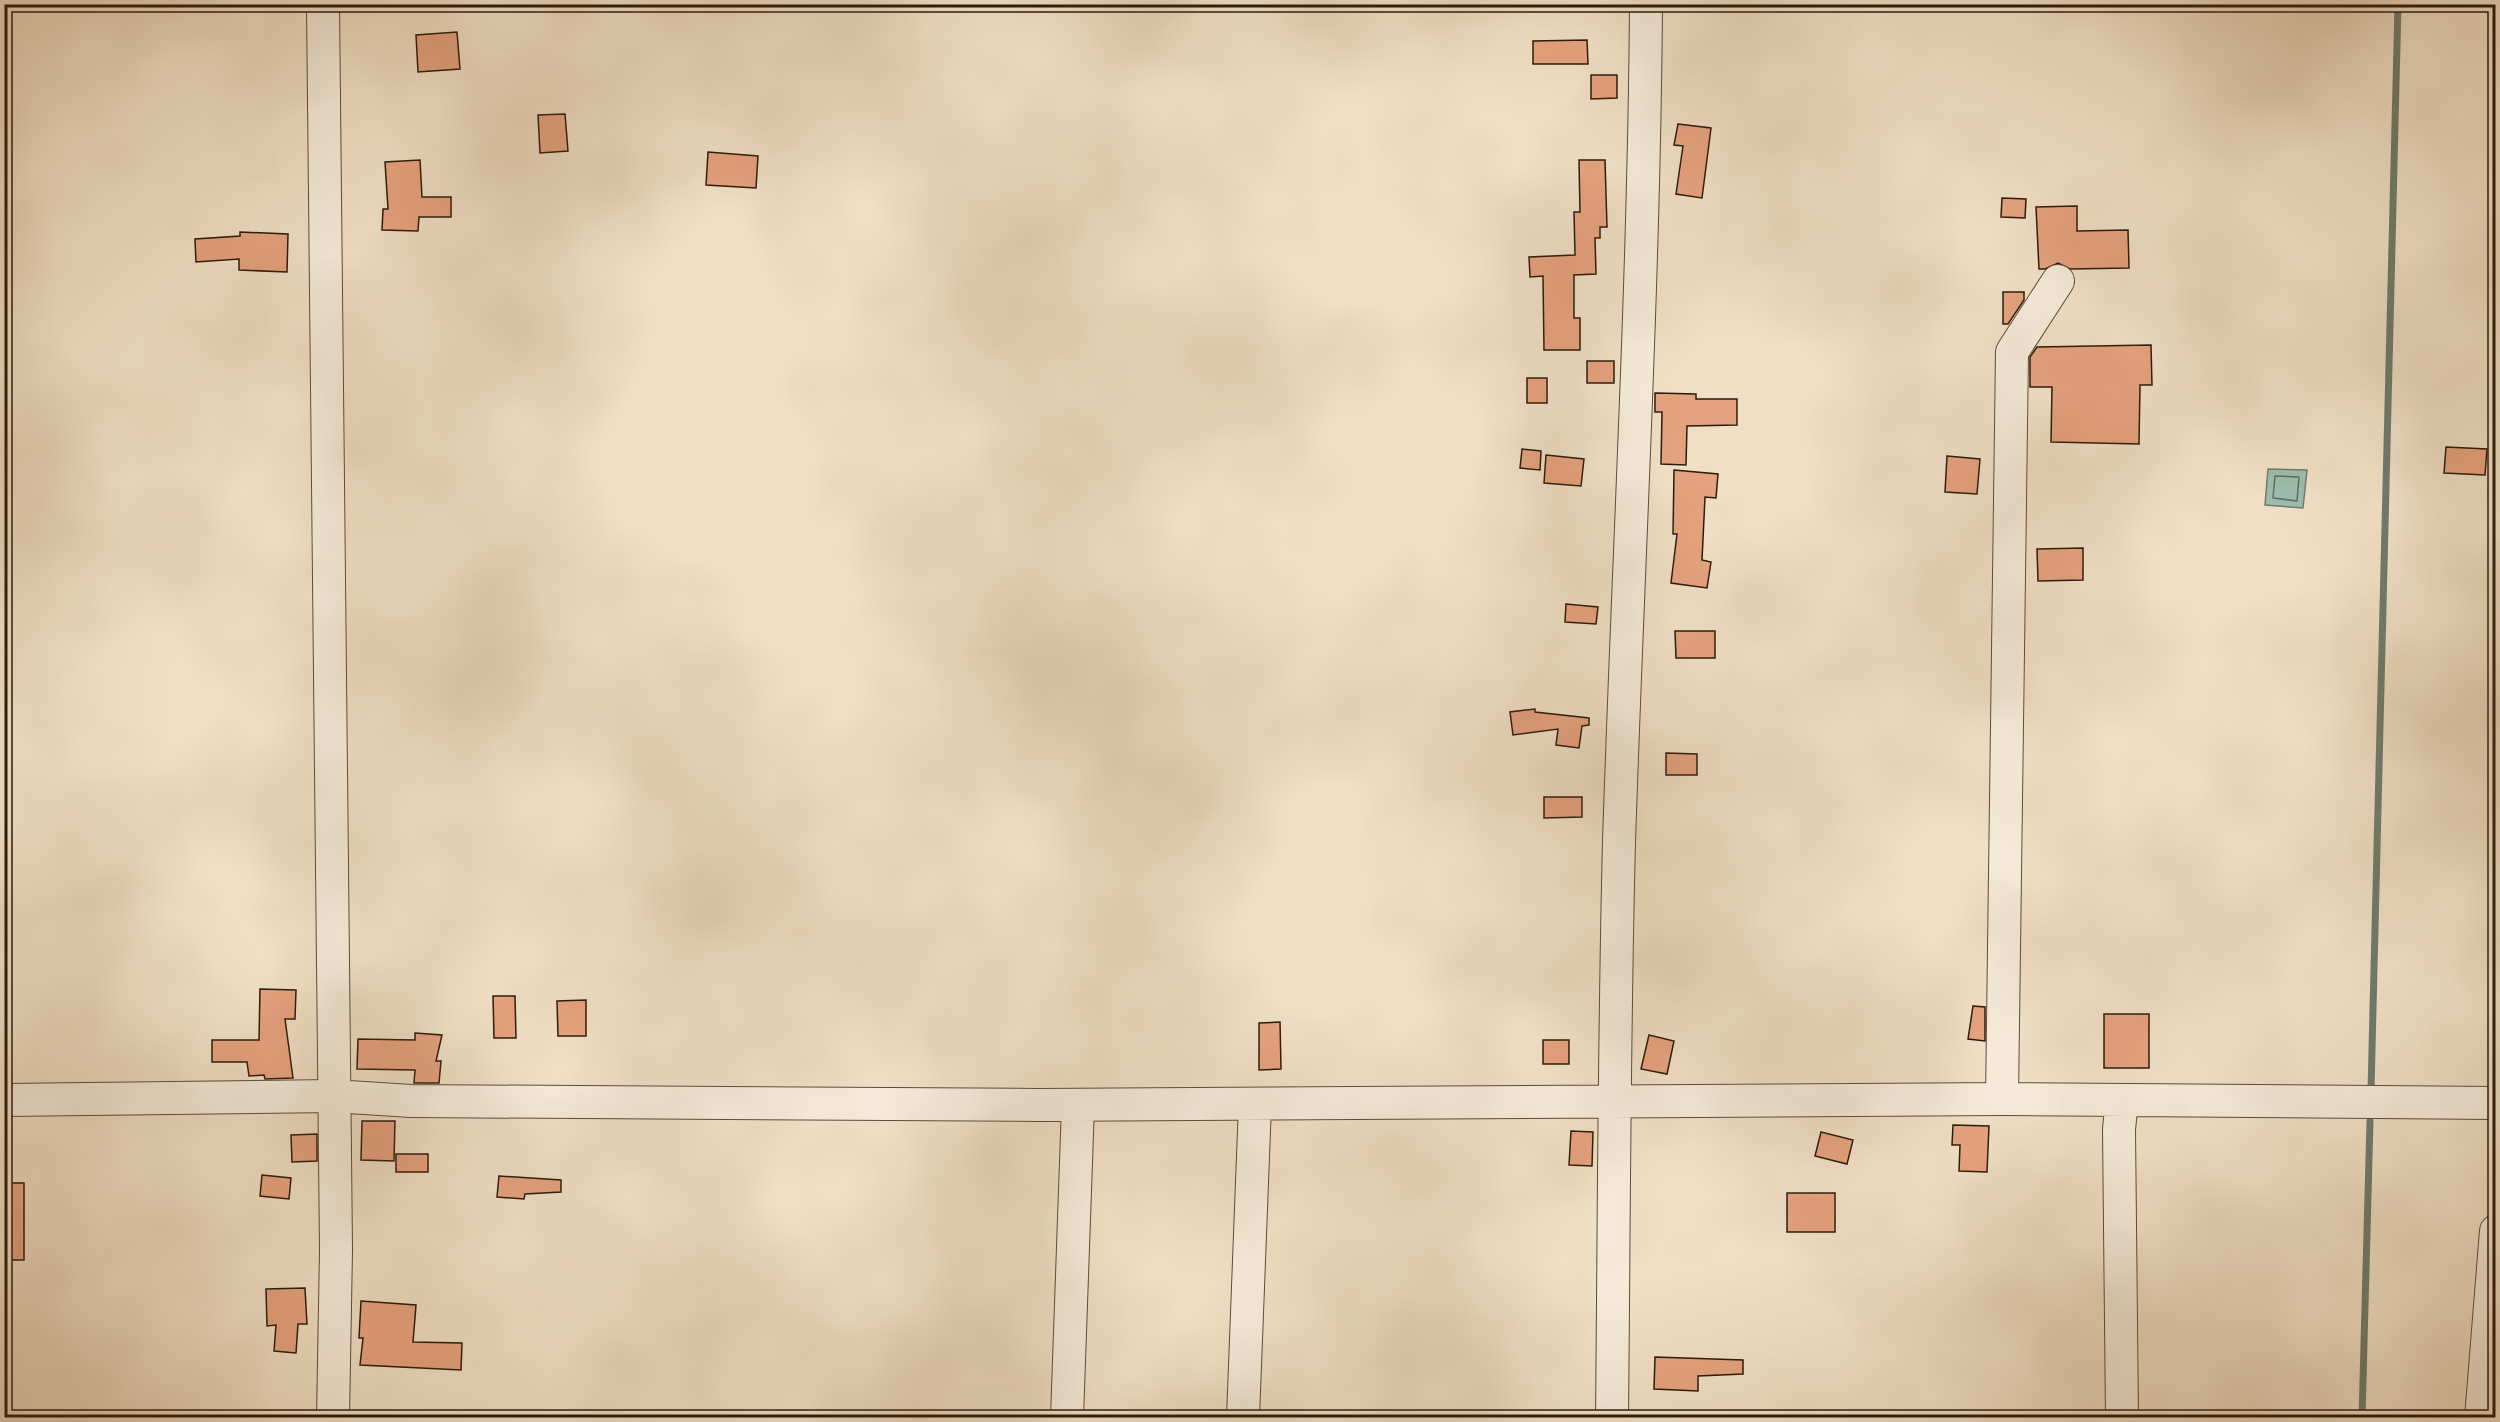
<svg xmlns="http://www.w3.org/2000/svg" width="2500" height="1422" font-family="'IM FELL DW Pica',serif">
<style>
.water{fill:#9bbdae;stroke:#6f7c6e;stroke-width:1.5}
.lines{fill:none;stroke-linecap:round;stroke-linejoin:round}
.shore{stroke:#646c5e;stroke-width:1.5}
.stream{stroke:#6f7c6e;stroke-width:7}
.building{fill:#e5a27e;stroke:#2c1b0d;stroke-width:1.5}
.minor-casing{stroke:#5d4c3b;stroke-width:34}
.minor{stroke:#f5ead9;stroke-width:32}
</style>
<rect width="100%" height="100%" fill="#f0dfc5"/>
<filter id="stains"><feTurbulence type="fractalNoise" baseFrequency=".00333" numOctaves="4"/><feColorMatrix values="0 0 0 0 .2 0 0 0 0 .09 0 0 0 0 .02 0 0 0 .5 -.17"/></filter>
<radialGradient id="worn" r=".72"><stop offset=".6" stop-color="#630" stop-opacity="0"/><stop offset="1" stop-color="#630" stop-opacity=".3"/></radialGradient>
<path class="water" d="M2268,469L2307,470L2303,508L2265,505Z"/>
<g class="lines">
<path class="shore" d="M2275,476L2299,477L2297,501L2273,498Z"/>
<path class="stream" d="M2371,1090L2398,4
M2362,1418L2370,1121"/>
</g>
<path class="building" d="M457,32L460,69L418,72L416,35Z
M1587,40L1588,64H1533V41Z
M1591,75H1617V98L1591,99Z
M565,114L568,151L540,153L538,115Z
M1678,124L1711,128L1702,198L1676,194L1683,146L1674,145Z
M708,152L758,156L756,188L706,185Z
M420,160L422,197H451V217H419L418,231L382,230L383,209H388L385,162Z
M1579,160H1605L1607,227H1600V238H1595L1596,274L1574,275V318H1580V350H1544L1543,276L1530,277L1529,257L1575,255L1574,212H1580Z
M2002,198L2026,199L2025,218L2001,217Z
M2077,206V231L2128,230L2129,268L2070,269L2058,263L2045,269H2039L2036,207Z
M240,232L288,234L287,272L239,270V259L196,262L195,239L240,236Z
M2003,292H2024V300L2008,324H2003Z
M2151,345L2152,385H2140L2139,444L2051,442L2052,387H2030V357L2037,347Z
M1587,361H1614V383H1587Z
M1527,378H1547V403H1527Z
M1655,393L1696,394V399H1737V425L1687,426L1686,465L1661,464L1662,412H1655Z
M2446,447L2487,449L2485,475L2444,473Z
M1522,449L1541,451L1540,470L1520,468Z
M1546,455L1584,459L1581,486L1544,483Z
M1947,456L1980,459L1977,494L1945,492Z
M1674,470L1718,474L1716,498L1705,497L1702,560L1711,562L1707,588L1671,583L1677,534H1673Z
M2083,548V580L2038,581L2037,549Z
M1566,604L1598,607L1596,624L1565,622Z
M1675,631H1715V658H1676Z
M1535,709V712L1589,718V725L1582,726L1579,748L1556,745L1558,729L1513,735L1510,712Z
M1666,753L1697,754V775H1666Z
M1544,797H1582V817L1544,818Z
M260,989L296,990L295,1019H285L293,1078L265,1079L264,1075L249,1076L247,1062H212V1040H259Z
M493,996H515L516,1038H494Z
M586,1000V1036H558L557,1001Z
M1973,1006L1985,1007V1041L1968,1039Z
M2104,1014H2149V1068H2104Z
M1280,1022L1281,1069L1259,1070V1023Z
M415,1033L442,1035L436,1061H441L439,1083H414L415,1070L357,1069L358,1039L415,1040Z
M1649,1035L1674,1041L1667,1074L1641,1069Z
M1543,1040H1569V1064H1543Z
M362,1121H395L394,1161L361,1160Z
M1953,1125L1989,1126L1987,1172L1959,1171L1960,1145H1952Z
M1571,1131L1593,1132L1592,1166L1569,1165Z
M1821,1132L1853,1140L1847,1164L1815,1156Z
M317,1134V1161L292,1162L291,1135Z
M396,1154H428V1172H396Z
M262,1175L291,1178L289,1199L260,1196Z
M499,1176L561,1180V1192L525,1194L524,1199L497,1197Z
M4,1183H24V1260H4Z
M1787,1193H1835V1232H1787Z
M305,1288L307,1324H298L296,1353L274,1351L276,1325L267,1326L266,1289Z
M361,1301L416,1305L413,1342L462,1343L461,1370L360,1365L363,1338H359Z
M1655,1357L1743,1360V1374L1698,1376V1391L1654,1389Z"/>
<g class="lines">
<g class="minor-casing">
<path id="minor" d="M323,4L336,1250L333,1418
M2002,1099L2012,352L2058,281
M4,1100L333,1096L411,1101L1038,1105L2002,1099L2496,1103
M1067,1418L1078,1105
M1243,1418L1255,1104
M1612,1418C1614,1226 1614,1034 1619,842C1628,563 1644,284 1646,4
M2122,1418L2119,1129L2122,1100
M2481,1418L2496,1231"/>
</g>
<use href="#minor" class="minor"/>
</g>
<rect width="2500" height="1422" fill="none" stroke="#f0dfc5" stroke-width="24"/>
<rect x="6" y="6" width="2488" height="1410" fill="none" stroke="#2c1b0d" stroke-width="3"/>
<rect x="12" y="12" width="2476" height="1398" fill="none" stroke="#2c1b0d" stroke-width="1.5"/>
<rect width="100%" height="100%" filter="url(#stains)"/>
<rect width="100%" height="100%" fill="url(#worn)"/>
</svg>
